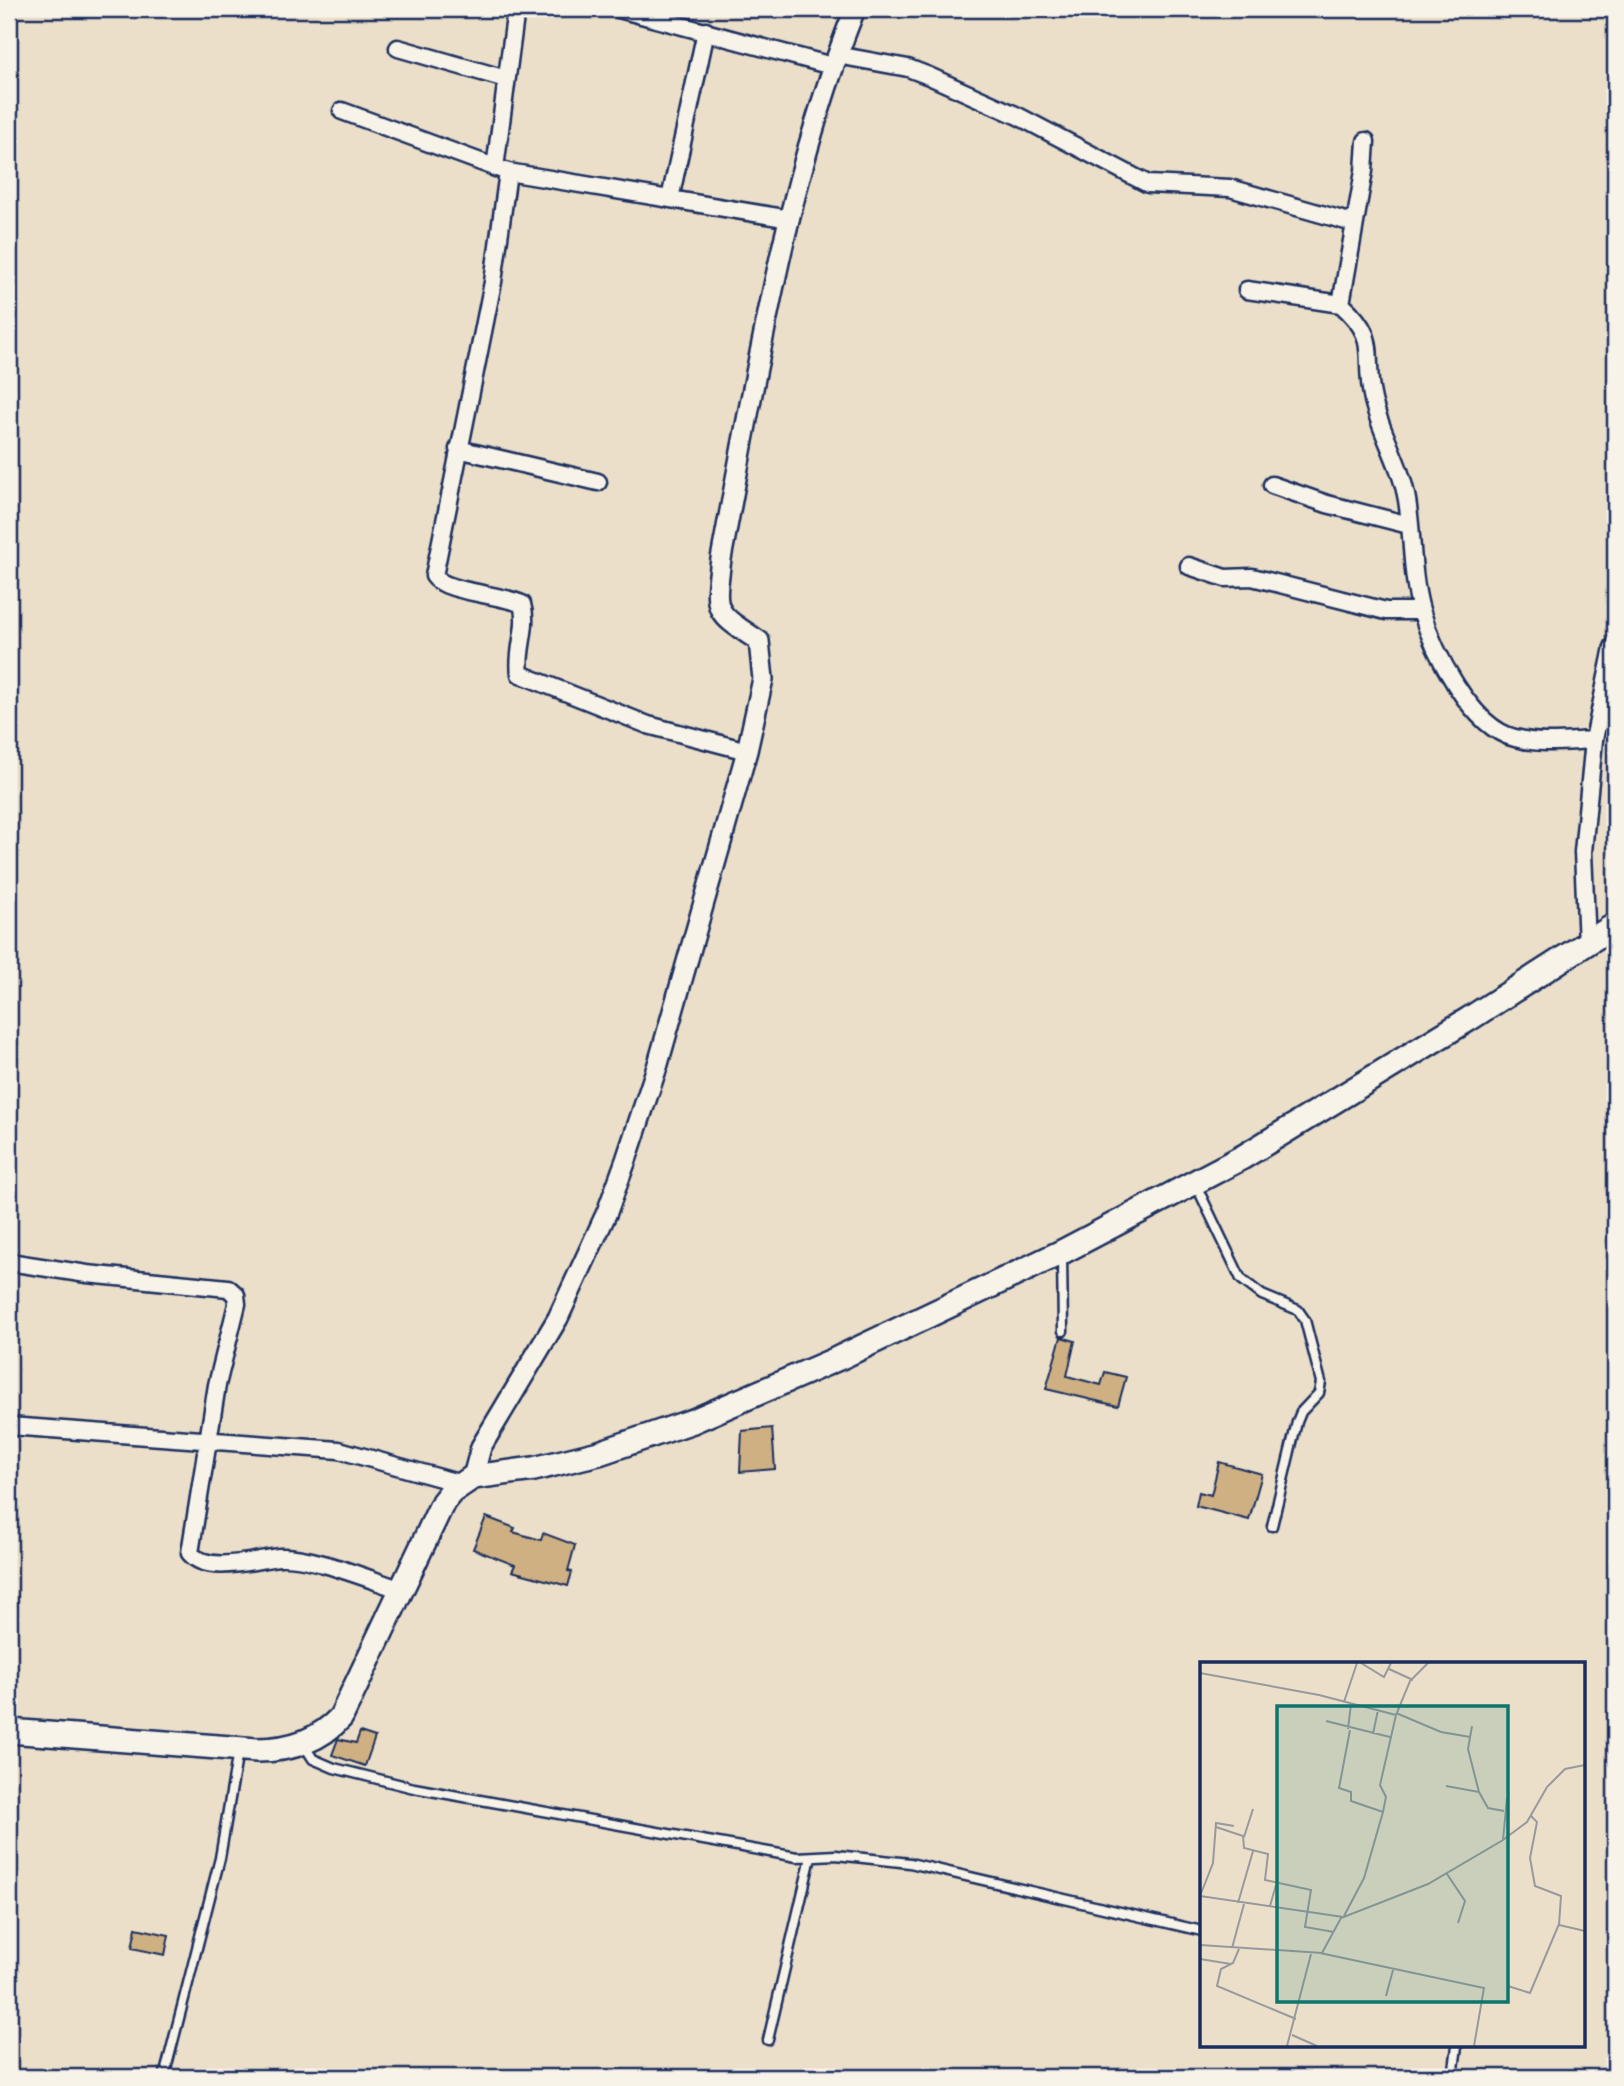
<svg xmlns="http://www.w3.org/2000/svg" width="1624" height="2086" font-family="Kalam,sans-serif">
<style>
.building{fill:#ceb082;stroke:#1b2f5e;stroke-width:2}
.lines{fill:none;stroke-linecap:round;stroke-linejoin:round}
.service-casing{stroke:#1b2f5e;stroke-width:13}
.minor-casing{stroke:#1b2f5e;stroke-width:21}
.tertiary-casing{stroke:#1b2f5e;stroke-width:24}
.secondary-casing{stroke:#1b2f5e;stroke-width:28}
.service{stroke:#f7f3e8;stroke-width:8}
.minor{stroke:#f7f3e8;stroke-width:16}
.tertiary{stroke:#f7f3e8;stroke-width:19}
.secondary{stroke:#f7f3e8;stroke-width:23}
.inset-road{fill:none;stroke:#98999e;stroke-width:2}
.view{fill:#0f766e;fill-opacity:0.15;stroke:#0f766e;stroke-width:3.5}
.inset-edge{fill:none;stroke:#1b2f5e;stroke-width:3.5}
</style>
<rect width="100%" height="100%" fill="#ebdfc9"/>
<filter id="ink" filterUnits="userSpaceOnUse"><feTurbulence type="fractalNoise" baseFrequency=".0143" numOctaves="2"/><feDisplacementMap in="SourceGraphic" scale="14" xChannelSelector="R" yChannelSelector="G"/><feConvolveMatrix kernelMatrix="1 2 1 2 8 2 1 2 1" color-interpolation-filters="sRGB"/></filter>
<g filter="url(#ink)">
<path class="building" d="M1061,1337L1075,1341L1067,1376L1101,1385L1105,1372L1126,1377L1118,1406L1046,1389Z
M772,1428L775,1469L740,1472L742,1431Z
M1219,1462L1262,1474L1249,1520L1196,1506L1199,1492L1211,1495Z
M486,1517L515,1528L513,1532L541,1540L543,1533L575,1545L568,1571L572,1572L568,1586L512,1571L515,1565L473,1549Z
M360,1732L375,1737L365,1766L332,1755L338,1739L356,1743Z
M136,1928L169,1935L165,1955L132,1948Z"/>
<g class="lines">
<g class="service-casing">
<path id="service" d="M1196,1185L1241,1279L1262,1295L1298,1310L1305,1320L1321,1382L1319,1393L1301,1412L1297,1422L1272,1526
M1062,1255L1063,1331
M304,1745L313,1759L334,1768L414,1788L797,1857L836,1855L910,1863L1202,1931
M768,2040L811,1857
M164,2077L220,1858L238,1751
M1453,2077L1457,2046"/>
</g>
<g class="minor-casing">
<path id="minor" d="M619,9L832,66
M398,48L506,79
M837,55L908,68L929,76L1018,116L1148,184L1230,188L1353,223
M342,111L508,172L790,219
M1366,141L1364,171L1341,304C1382,340 1362,355 1373,400C1381,434 1401,464 1407,500C1413,536 1411,574 1421,610C1433,650 1471,728 1515,738C1541,745 1568,741 1594,740
M495,168L516,9
M508,172L493,282L434,576C444,592 501,594 522,604C529,627 516,650 520,674L648,725L747,751
M670,199L706,31
M1247,290L1341,304
M458,449L598,482
M1272,485L1327,504L1409,525
M1189,566L1225,578L1252,577L1386,611H1421
M1587,945L1583,852L1594,740L1613,647
M9,1262L87,1274L228,1288L236,1295L237,1304L217,1385L190,1553C208,1575 256,1559 280,1557C310,1555 371,1580 402,1590
M9,1426L339,1450L462,1484"/>
</g>
<g class="tertiary-casing">
<path id="tertiary" d="M473,1477L481,1447L558,1318L607,1212L626,1160L658,1064L747,751L763,679L759,641C713,611 714,613 721,559C756,375 785,184 855,9"/>
</g>
<g class="secondary-casing">
<path id="secondary" d="M9,1731L257,1750C289,1750 319,1741 341,1717L443,1502L451,1492L473,1477L534,1469L599,1453L693,1421L839,1358L1062,1252L1243,1157L1469,1019L1615,925"/>
</g>
<use href="#service" class="service"/>
<use href="#minor" class="minor"/>
<use href="#tertiary" class="tertiary"/>
<use href="#secondary" class="secondary"/>
</g>
</g>
<g transform="translate(1200 1662)">
<rect width="385" height="385" fill="#ebdfc9"/>
<path class="inset-road" d="M161,1L184,15L191,1M189,7L213,18M0,11L119,33L196,53M144,40L157,1M196,51L241,70L270,75M126,59L190,75M272,64L268,87L279,130L288,146L304,149M148,67L151,42M150,68L139,126L151,130V139L183,150M173,72L178,48M246,124L279,130M331,154L337,160L330,196L335,224L361,234L359,263L385,269M16,165L43,174L44,186L68,192L65,218L111,228L105,265L134,270M44,175L53,147M303,178L307,136M247,212L265,239L258,261M0,234L143,255M0,234L13,201L16,161L34,164M38,241L53,189M70,244L76,223M144,254L164,216L183,150L186,135L180,123L196,53L210,19L228,1M0,283L122,291L141,256L228,222L303,178L327,160L347,125L365,107L385,103M32,286L44,242M39,287L33,301L21,307L17,324L96,357M120,291L284,326L274,384M0,297L31,302M308,324L330,331L359,262M186,334L193,308M92,373L117,384M87,384L111,292"/>
<path class="view" d="M77,44H308V340H77Z"/>
<rect width="385" height="385" class="inset-edge"/>
</g>
<rect width="1624" height="2086" fill="none" stroke="#f7f3e8" stroke-width="35"/>
<rect x="18" y="18" width="1589" height="2051" fill="none" stroke="#1b2f5e" stroke-width="2.5" filter="url(#ink)"/>
</svg>
